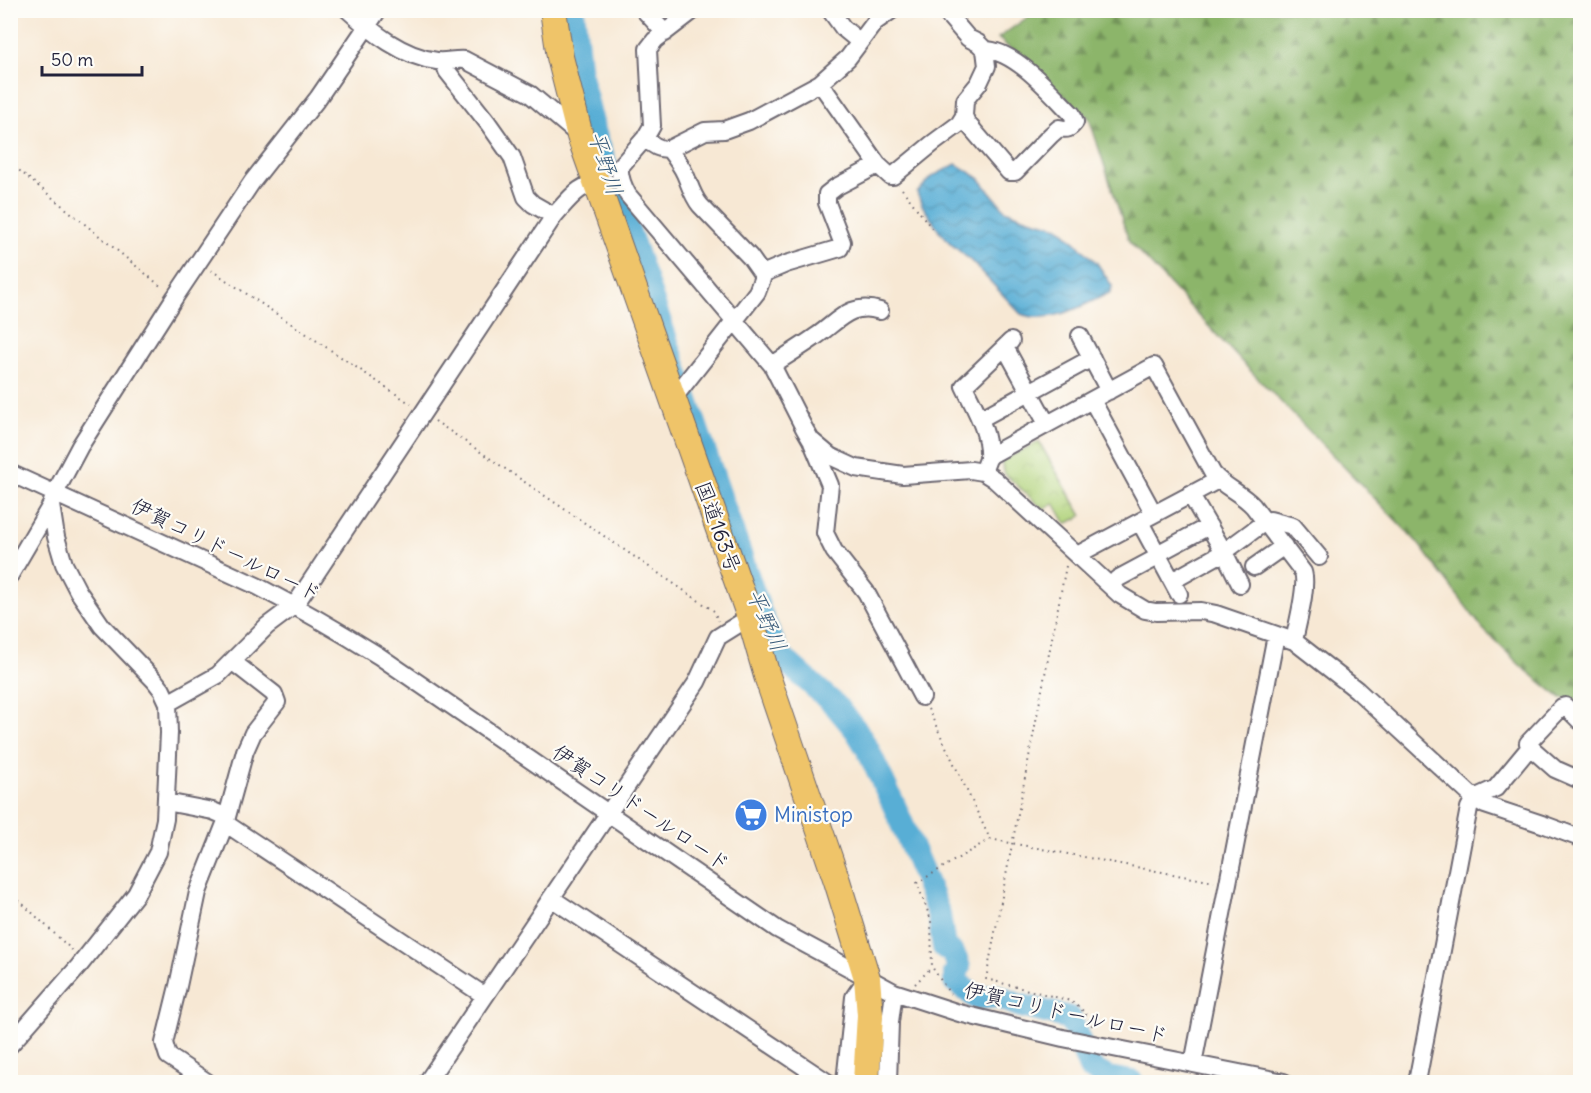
<svg xmlns="http://www.w3.org/2000/svg" width="1591" height="1093" font-family="Delius,'Klee One',sans-serif">
<style>
.forest{fill:url(#forest-firs);stroke:#576c53;stroke-width:1.5}
.park{fill:url(#park-crowns);stroke:#6a7a5b;stroke-width:1.5}
.water{fill:url(#water-waves);stroke:#3e6888;stroke-width:1.5}
.lines{fill:none;stroke-linecap:round;stroke-linejoin:round}
.river{stroke:#59aed5;stroke-width:24}
.minor-casing{stroke:#6d6771;stroke-width:20}
.highway-casing{stroke:#6d6771;stroke-width:28}
.path{stroke:#6d6771;stroke-width:2;stroke-dasharray:1.5 4.5;stroke-linecap:butt}
.minor{stroke:#fff;stroke-width:16}
.highway{stroke:#efc469;stroke-width:26}
.labels{text-anchor:middle;stroke-width:4.5;stroke-linejoin:round;paint-order:stroke}
.street-label{font-size:21px;fill:#22223b;stroke:#fdfcf7}
.shop-label{font-size:21px;fill:#366cbe;stroke:#fdfcf7;text-anchor:start}
.water-label{font-size:22px;font-style:italic;fill:#385a79;stroke:#fdfcf7}
</style>
<defs>
<pattern id="forest-firs" width="22" height="20" patternUnits="userSpaceOnUse" patternTransform="scale(1.5)"><rect width="22" height="20" fill="#8cb56b"/><path d="M5 1l3.5 6h-7zM16 11l3.5 6h-7z" fill="#729359"/></pattern>
<pattern id="park-crowns" width="20" height="18" patternUnits="userSpaceOnUse" patternTransform="scale(1.5)"><rect width="20" height="18" fill="#b1d37b"/><path d="M2 6a3 3 0 1 1 6 0M12 15a3 3 0 1 1 6 0" fill="none" stroke="#98b56b"/></pattern>
<pattern id="water-waves" width="16" height="10" patternUnits="userSpaceOnUse" patternTransform="scale(1.5)"><rect width="16" height="10" fill="#59aed5"/><path d="M0 5q4-4 8 0t8 0" fill="none" stroke="#498dae"/></pattern>
</defs>
<rect width="100%" height="100%" fill="#fdfcf7"/>
<filter id="ink" filterUnits="userSpaceOnUse"><feTurbulence type="fractalNoise" baseFrequency=".0167" numOctaves="2"/><feDisplacementMap in="SourceGraphic" scale="12" xChannelSelector="R" yChannelSelector="G"/><feConvolveMatrix kernelMatrix="1 2 1 2 8 2 1 2 1" color-interpolation-filters="sRGB"/></filter>
<filter id="wash" filterUnits="userSpaceOnUse"><feTurbulence type="fractalNoise" baseFrequency=".008" numOctaves="4" result="noise"/><feDisplacementMap in="SourceGraphic" scale="24" xChannelSelector="R" yChannelSelector="G"/><feGaussianBlur stdDeviation="1.35" result="paint"/><feColorMatrix in="noise" values="0 0 0 0 0 0 0 0 0 0 0 0 0 0 0 0 0 1.4 0 .05"/><feComposite in="paint" operator="in"/></filter>
<g filter="url(#wash)">
<rect width="100%" height="100%" fill="#f7e8d4"/>
<path class="forest" d="M1038,10L1580,11V699L1561,698L1522,667L1483,629L1417,542L1243,363L1129,241L1089,118L998,38Z"/>
<path class="park" d="M1039,442L1082,516L1066,524L1054,503L1044,510L1005,474L1001,461Z"/>
<path class="water" d="M956,164L979,178L1005,210L1029,219L1059,227L1097,263L1112,286L1111,292C1084,305 1052,325 1021,314L970,260L951,244L939,231L922,205L917,193L931,177Z"/>
<g class="lines">
<path class="river" d="M573,10L580,75L594,131L760,612L778,654L835,705L856,730L867,748L893,803L922,871L939,915L944,947C954,952 956,958 959,968L955,973V981L977,998L997,996L1018,1005L1070,1018L1090,1068L1108,1078L1132,1082"/>
</g>
</g>
<g filter="url(#ink)">
<g class="lines">
<g class="minor-casing">
<path id="minor" d="M348,10C372,32 403,57 437,61C446,62 455,59 465,60L530,94L580,136
M644,10L665,33
M694,10L655,40L648,49L652,126L645,138L620,167C619,177 623,186 628,195L772,365L804,428L811,440L830,485L825,533L834,551L866,592L922,697
M830,10L843,28L860,42
M444,62L447,71L488,123L512,157L526,197L533,204L554,216
M820,83L878,165L890,176H893L932,144L959,124L964,116L965,100L979,83L987,66L985,50L978,43L968,38L944,10
M964,116L967,123L1009,172H1015L1051,135L1059,128C1067,130 1070,129 1075,122L1072,114C1052,94 1015,50 985,50
M645,138C652,145 659,150 669,149L705,131L724,130L749,121L820,83L848,58L875,22L892,10
M669,149C675,157 681,165 685,174C690,185 692,195 700,205L750,257L762,274
M1080,336L1109,391
M1005,347L1047,424
M772,365C786,356 801,347 815,337C838,322 850,301 880,311
M672,400L757,292L762,279V274L786,264L840,248L842,242L827,203V194L836,187L878,165
M1092,400L1154,514
M980,419L1092,358
M811,440L830,456L856,468L903,475L971,470L983,472L994,479L1120,595L1145,610L1156,612L1201,611L1216,614L1294,641L1357,690L1474,798L1485,805L1545,825L1580,838
M988,459C990,433 975,409 964,386L1011,341
M983,472L988,459L991,455L1154,366L1213,474C1224,487 1241,493 1253,506L1303,572C1308,586 1297,625 1294,641
M10,473L257,586C299,608 339,631 379,656L777,929L894,992L959,1013L1063,1038L1284,1082
M1190,494L1224,552L1240,584
M1140,522L1179,594
M1157,554L1209,526
M1077,555L1218,480
M1254,567L1284,546
M10,575L51,505L55,493L80,446L175,297L252,182L318,98L378,10
M1117,579L1158,557
M1172,581L1224,552L1266,521L1270,520L1293,526L1319,557
M168,703L218,675L267,626L295,605L554,216C570,198 580,182 606,182
M1530,747L1555,769L1580,780
M166,802L213,811L227,817
M225,824L231,827L485,996
M551,898L827,1082
M10,1045L79,966L136,894L158,852L165,819L169,733L168,703L162,690L155,681L102,626L78,591L64,564L56,537L51,505
M1193,1064L1276,635
M207,1082L168,1056L164,1043L178,986L198,892L225,824L245,751L253,733L277,702L274,694L233,662
M427,1082L697,682L718,637L750,617
M845,1082L854,997L867,978
M888,1082L890,1022L894,992
M1417,1082L1469,808L1474,798L1496,788L1530,747L1528,743L1562,707L1565,706L1580,721"/>
</g>
<g class="highway-casing">
<path id="highway" d="M553,10L560,57L580,136L750,617L767,676L837,881L867,978L870,1015L866,1082"/>
</g>
<path class="path" d="M10,163L163,288
M902,189L933,230
M211,270L411,404
M435,421L714,611L718,621
M1066,566L986,979L1067,1000C1081,1006 1088,1015 1094,1030
M928,709L990,839L917,883L931,920L932,967L950,994
M990,839L1214,882
M10,892L72,950
M915,984L932,967"/>
<use href="#minor" class="minor"/>
<use href="#highway" class="highway"/>
</g>
</g>
<defs>
<g id="supermarket-disc" transform="scale(1.725)"><circle r="9.5" fill="#3f7fe0" stroke="#fdfcf7"/><path d="M-6-5.5h2.5l.6 2H6L4.5 2H-2.5L-4.4-4H-6ZM-1.5 3.2a1.3 1.3 0 1 0 .1 0ZM3 3.2a1.3 1.3 0 1 0 .1 0Z" fill="#fff"/></g>
</defs>
<g fill-rule="evenodd">
<use href="#supermarket-disc" x="751" y="815"/>
</g>
<g class="labels">
<g class="street-label">
<text transform="translate(718 527) rotate(70)" y="7">国道163号</text>
<text transform="translate(226 550) rotate(26)" y="7">伊賀コリドールロード</text>
<text transform="translate(641 808) rotate(34)" y="7">伊賀コリドールロード</text>
<text transform="translate(1066 1013) rotate(13)" y="7">伊賀コリドールロード</text>
</g>
<g class="shop-label">
<text x="774" y="822">Ministop</text>
</g>
<g class="water-label">
<text transform="translate(606 163) rotate(72)" y="8">平野川</text>
<text transform="translate(767 620) rotate(66)" y="8">平野川</text>
</g>
</g>
<rect width="1591" height="1093" fill="none" stroke="#fdfcf7" stroke-width="36"/>
<path d="M42 66v9h100v-9" fill="none" stroke="#22223b" stroke-width="3"/>
<text x="51" y="66" font-size="18" fill="#22223b" stroke="#fdfcf7" stroke-width="4.5" paint-order="stroke">50 m</text>
</svg>
